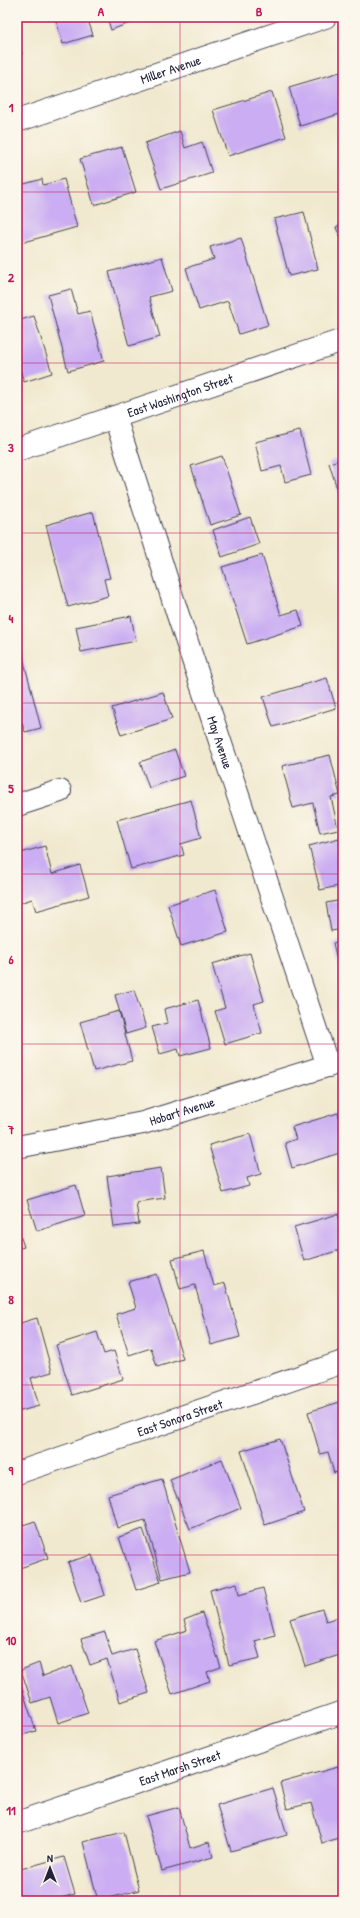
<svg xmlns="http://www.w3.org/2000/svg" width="360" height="1918" font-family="'Patrick Hand',sans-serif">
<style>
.building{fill:#caadf2}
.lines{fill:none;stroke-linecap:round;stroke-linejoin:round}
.minor-casing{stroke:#414051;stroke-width:24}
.minor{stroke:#fff;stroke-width:22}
.grid{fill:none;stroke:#c2185b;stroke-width:1;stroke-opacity:0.55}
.labels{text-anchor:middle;stroke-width:3.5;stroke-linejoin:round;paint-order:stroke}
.street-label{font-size:13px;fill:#22223b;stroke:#fbf7ec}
.neatline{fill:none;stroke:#c2185b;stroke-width:1.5}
.grid-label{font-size:13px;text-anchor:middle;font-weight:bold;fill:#c2185b}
</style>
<rect width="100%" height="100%" fill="#fbf7ec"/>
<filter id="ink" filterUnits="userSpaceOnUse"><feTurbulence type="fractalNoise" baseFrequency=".025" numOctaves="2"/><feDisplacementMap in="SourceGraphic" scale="8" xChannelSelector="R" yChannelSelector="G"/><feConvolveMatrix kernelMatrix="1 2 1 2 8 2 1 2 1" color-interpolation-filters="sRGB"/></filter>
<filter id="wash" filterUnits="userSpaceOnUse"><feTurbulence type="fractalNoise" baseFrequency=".012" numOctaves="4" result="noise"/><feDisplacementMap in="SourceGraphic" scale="16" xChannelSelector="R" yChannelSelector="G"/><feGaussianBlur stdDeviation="0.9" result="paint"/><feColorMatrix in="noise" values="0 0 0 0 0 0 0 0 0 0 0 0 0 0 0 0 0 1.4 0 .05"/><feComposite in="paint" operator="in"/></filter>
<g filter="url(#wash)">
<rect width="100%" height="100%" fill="#f1e9cf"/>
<g id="blocks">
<path class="building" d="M55,17H87L93,35L63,44Z
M107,17H145L111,30Z
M17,37L22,54L17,55Z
M340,72L343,83V113L300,126L289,87Z
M272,92L286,137L228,156L213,110Z
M180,131L185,148L202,142L212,173L161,189L145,143Z
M122,147L136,192L94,205L80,159Z
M42,179L43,185L64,179L77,227L21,243L17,229V186Z
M304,212L318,269L289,276L274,219Z
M343,224V246L336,227Z
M241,238L268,325L239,334L228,301L199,310L186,268L214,259L210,247Z
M162,257L172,291L149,297L160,337L129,346L109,272Z
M71,289L78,314L90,311L104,361L68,371L48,295Z
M34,316L52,373L24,382L20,370L17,371V321Z
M300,431L311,475L285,482L281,466L262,471L255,442Z
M222,456L241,515L210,525L191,466Z
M343,459V494L339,495L329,463Z
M93,512L110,578L104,579L108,596L68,607L46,525Z
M250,517L259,544L222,557L213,530Z
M262,555L281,615L298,610L303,626L247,644L222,567Z
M131,616L136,641L81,652L76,627Z
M21,650L41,728L25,732L22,723L17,724V651Z
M327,678L336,708L273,727L263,697Z
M163,692L172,719L121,735L112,708Z
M175,750L184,776L149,788L140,762Z
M330,755L340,795L331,797L338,829L320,833L313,803L293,808L282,766Z
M191,800L201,838L181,844L184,855L131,869L117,820Z
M343,837V885L320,890L309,846Z
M45,846L52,874L80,865L89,896L36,911L32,899L17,904V854Z
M215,890L228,932L181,946L168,905Z
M343,900V929L331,931L326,903Z
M343,940V982H342L333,943Z
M250,953L264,1001L254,1004L262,1033L225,1044L215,1011L225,1008L212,964Z
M134,990L146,1028L126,1034L115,995Z
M198,1000L211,1048L180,1056L178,1049L160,1054L152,1027L167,1023L164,1009Z
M119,1011L132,1061L94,1071L80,1022Z
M17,1062L23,1079L17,1081Z
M338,1113L343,1130V1152L292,1168L285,1143L296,1139L292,1127Z
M250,1134L261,1174L247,1178L249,1186L223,1193L209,1145Z
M161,1168L165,1198L136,1202L139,1224L114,1227L107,1176Z
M76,1185L85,1216L37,1231L27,1200Z
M338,1214L343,1230V1249L304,1261L294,1227Z
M17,1226L24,1247L17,1249Z
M204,1251L214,1286L225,1283L240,1337L211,1345L195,1285L180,1289L172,1259Z
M157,1274L183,1359L157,1367L151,1348L129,1355L116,1314L136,1308L128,1282Z
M37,1318L52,1372L31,1378L39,1406L17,1412V1324Z
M97,1332L104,1354L114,1351L123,1379L72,1395L56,1345Z
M343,1401V1470L334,1473L328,1452L320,1454L308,1412Z
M280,1439L304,1512L265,1525L241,1451Z
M222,1459L241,1508L190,1529L170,1480Z
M162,1479L190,1572L162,1579L145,1520L117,1528L108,1495Z
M35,1521L48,1558L17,1569V1527Z
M143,1529L161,1582L136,1590L119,1537Z
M92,1555L105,1595L81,1603L68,1562Z
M237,1583L239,1595L263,1588L275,1635L255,1641L260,1658L229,1665L210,1590Z
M322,1609L326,1621L338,1617L343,1633V1654L305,1666L290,1619Z
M202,1613L221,1667L207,1672L210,1681L172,1694L154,1641L187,1630L184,1620Z
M105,1632L112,1656L135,1649L149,1693L120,1702L107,1659L90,1665L81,1639Z
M39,1663L43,1676L72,1666L88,1713L58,1723L50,1697L32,1703L21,1670Z
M17,1674L36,1731L17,1737Z
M338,1767L343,1784V1837L322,1843L311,1803L287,1809L280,1783Z
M273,1788L287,1835L231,1851L217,1805Z
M179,1807L190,1848L209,1842L213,1857L162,1871L146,1816Z
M124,1832L139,1890L98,1901L83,1842Z
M64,1857L75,1894L51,1901H17V1870Z"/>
</g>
</g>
<g filter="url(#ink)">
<use href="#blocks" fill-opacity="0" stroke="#414051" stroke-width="1"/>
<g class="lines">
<g class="minor-casing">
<g id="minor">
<path id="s1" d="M17,121L325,17"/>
<path id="s2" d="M115,417L177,612L328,1066"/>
<path id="s3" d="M17,450L343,340"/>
<path d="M17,805L60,791"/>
<path id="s4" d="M17,1147L143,1123L343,1061"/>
<path id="s5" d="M17,1473L343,1362"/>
<path id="s6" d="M17,1823L343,1712"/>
</g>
</g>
<use href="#minor" class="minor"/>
</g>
</g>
<path class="grid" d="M180,17V1901M17,192H343M17,363H343M17,533H343M17,703H343M17,874H343M17,1044H343M17,1215H343M17,1385H343M17,1555H343M17,1726H343"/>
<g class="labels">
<g class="street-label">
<text dy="5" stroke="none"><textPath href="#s1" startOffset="162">Miller Avenue</textPath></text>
<text dy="5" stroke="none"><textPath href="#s3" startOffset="172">East Washington Street</textPath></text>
<text dy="5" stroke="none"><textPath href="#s2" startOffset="342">May Avenue</textPath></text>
<text dy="5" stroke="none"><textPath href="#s4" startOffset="169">Hobart Avenue</textPath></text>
<text dy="5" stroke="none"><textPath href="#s5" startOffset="172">East Sonora Street</textPath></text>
<text dy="5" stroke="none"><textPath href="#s6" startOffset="172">East Marsh Street</textPath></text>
</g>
</g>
<rect width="360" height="1918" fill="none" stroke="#fbf7ec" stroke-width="44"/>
<g transform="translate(50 1868)" stroke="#fbf7ec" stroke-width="3" paint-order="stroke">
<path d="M0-3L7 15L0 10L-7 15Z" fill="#22223b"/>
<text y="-6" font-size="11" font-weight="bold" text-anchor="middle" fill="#22223b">N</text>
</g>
<rect x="22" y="22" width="316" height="1874" class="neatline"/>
<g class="grid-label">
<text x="101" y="16">A</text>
<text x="259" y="16">B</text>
<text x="11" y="112">1</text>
<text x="11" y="282">2</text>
<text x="11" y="452">3</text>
<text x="11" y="623">4</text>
<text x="11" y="793">5</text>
<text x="11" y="964">6</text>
<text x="11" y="1134">7</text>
<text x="11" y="1304">8</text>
<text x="11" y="1475">9</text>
<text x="11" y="1645">10</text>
<text x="11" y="1815">11</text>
</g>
</svg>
